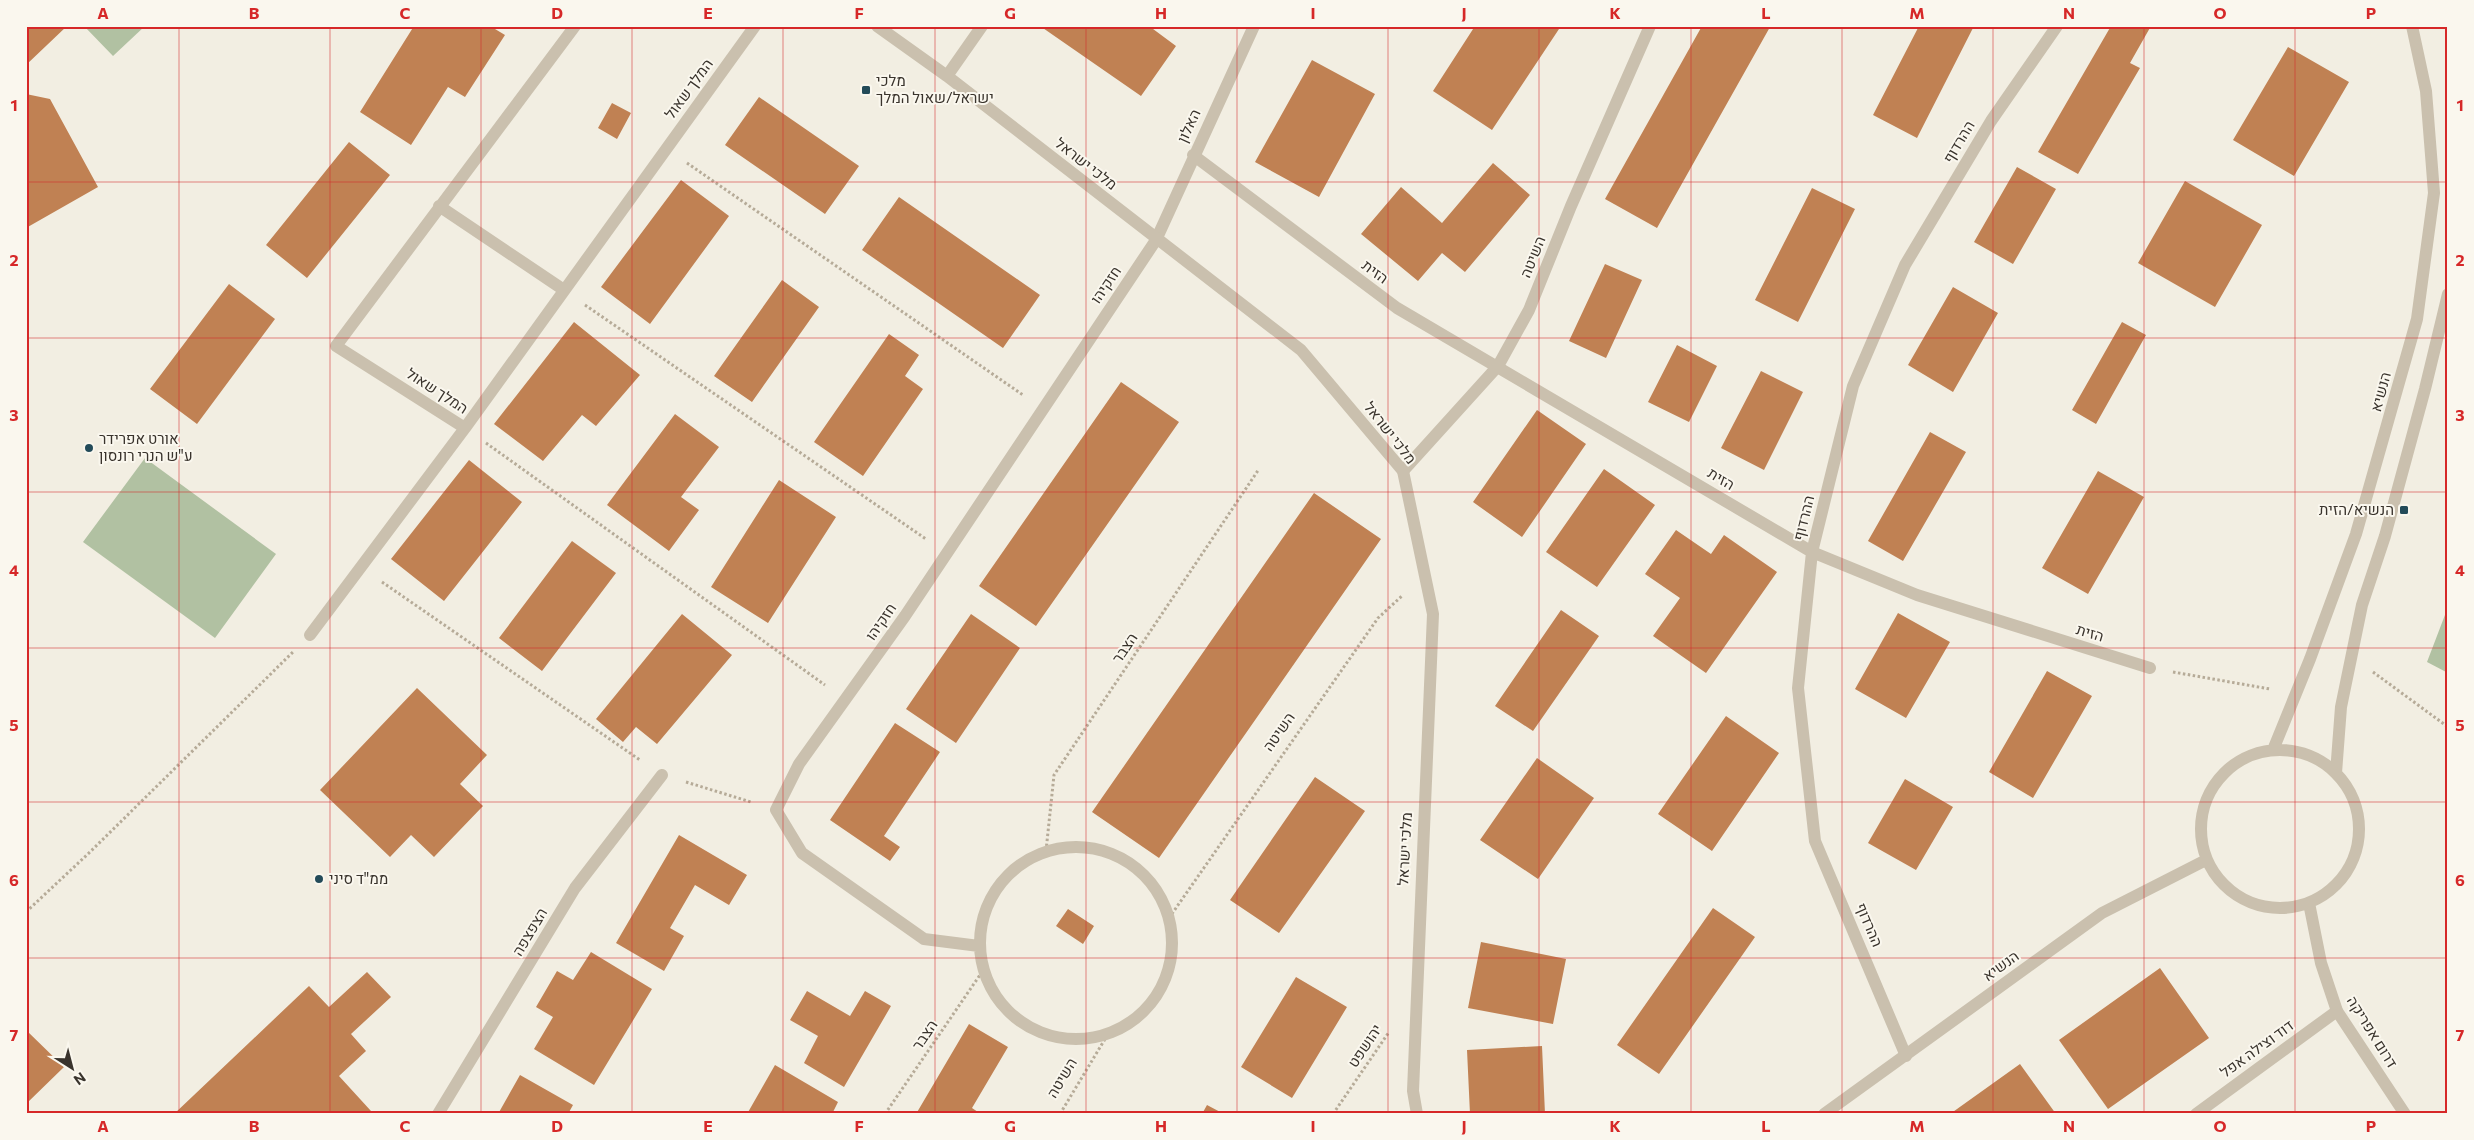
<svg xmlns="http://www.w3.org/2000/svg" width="2474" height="1140" font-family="Commissioner,Heebo,sans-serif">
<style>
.green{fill:#b1c1a2}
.building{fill:#c08153}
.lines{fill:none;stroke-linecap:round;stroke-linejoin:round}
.path{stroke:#b6ab98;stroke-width:3;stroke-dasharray:2.5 2.5;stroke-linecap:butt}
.pedestrian{stroke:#cac0ae;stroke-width:12}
.minor{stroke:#cac0ae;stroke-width:12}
.tertiary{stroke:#cac0ae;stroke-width:12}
.grid{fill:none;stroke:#d62828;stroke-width:1;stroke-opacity:0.55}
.poi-dot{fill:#234b59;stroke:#faf7ee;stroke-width:2}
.labels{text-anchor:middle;stroke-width:4;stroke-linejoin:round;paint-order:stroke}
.poi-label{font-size:15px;fill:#39332c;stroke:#faf7ee;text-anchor:start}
.street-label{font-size:15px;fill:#39332c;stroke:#faf7ee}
.neatline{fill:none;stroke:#d62828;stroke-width:2}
.grid-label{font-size:16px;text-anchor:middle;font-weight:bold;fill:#d62828}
</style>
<rect width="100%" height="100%" fill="#f2eee2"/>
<path class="green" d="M84,26H145L113,56Z
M145,458L276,554L215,638L83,542Z
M2448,607V673L2427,662Z"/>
<path class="building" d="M26,26H67L26,65Z
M414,26H490L505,35L465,97L448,87L411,145L360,112Z
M1040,26H1149L1176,46L1141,96Z
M1475,26H1554L1559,29L1492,130L1433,91Z
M1702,26L1770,27L1657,228L1605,199Z
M1919,26H1974L1917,138L1873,115Z
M2111,26H2151L2130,63L2140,68L2078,174L2038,152Z
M2288,47L2349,82L2294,176L2233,140Z
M1312,60L1375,94L1319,197L1255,162Z
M26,94L50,99L98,187L26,228Z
M759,97L859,166L825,214L725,145Z
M612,103L631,113L617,139L598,128Z
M349,142L390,175L307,278L266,245Z
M1493,163L1530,195L1465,272L1442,253L1418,281L1361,234L1401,187L1442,223Z
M2017,167L2056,189L2013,264L1974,242Z
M681,180L729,216L650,324L601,287Z
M2185,181L2262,225L2215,307L2138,263Z
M1812,188L1855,209L1798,322L1755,300Z
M899,197L1040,295L1003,348L862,250Z
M1605,264L1642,280L1606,358L1569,341Z
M782,280L819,307L752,402L714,376Z
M229,284L275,319L197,424L150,389Z
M1953,287L1998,313L1953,392L1908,365Z
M574,322L640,375L596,426L582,415L543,461L494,424Z
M2122,322L2146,335L2096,424L2072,410Z
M889,334L919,355L905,376L923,389L863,476L814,442Z
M1677,345L1717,366L1689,422L1648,402Z
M1761,371L1803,392L1764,470L1721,448Z
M1121,382L1179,422L1036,626L979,586Z
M1537,410L1586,444L1522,537L1473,502Z
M675,414L719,447L681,497L699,510L669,551L607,505Z
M1930,432L1966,452L1903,561L1868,541Z
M469,460L522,502L444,601L391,559Z
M1604,469L1655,505L1597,587L1546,552Z
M2098,471L2144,497L2088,594L2042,568Z
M779,480L836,517L768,623L711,587Z
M1314,493L1381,539L1159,858L1092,812Z
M1676,530L1711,554L1724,535L1777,572L1706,673L1653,636L1680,598L1645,574Z
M572,541L616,573L542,671L499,638Z
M1561,610L1599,636L1533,731L1495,706Z
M1898,613L1950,642L1906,718L1855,689Z
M682,614L732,655L657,744L636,727L623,742L596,719Z
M971,614L1020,648L956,743L906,709Z
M2047,671L2092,696L2033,798L1989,772Z
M417,688L487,755L460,784L483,806L434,857L411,835L390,857L320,790Z
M1726,716L1779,753L1712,851L1658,814Z
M895,723L940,752L884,836L900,847L890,861L830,820Z
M1537,758L1594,798L1538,879L1480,840Z
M1315,777L1365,811L1279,933L1230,900Z
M1905,779L1953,807L1916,870L1868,843Z
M679,835L747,875L729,905L695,885L670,928L684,936L664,971L616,943Z
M1713,908L1755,937L1659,1074L1617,1045Z
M1068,909L1094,926L1083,944L1056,926Z
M1481,942L1566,959L1553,1024L1468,1008Z
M591,952L652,989L594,1085L534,1049L553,1017L536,1007L557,971L573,980Z
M2160,968L2209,1038L2108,1109L2059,1040Z
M367,972L391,997L351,1034L366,1051L339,1076L371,1111L369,1114H174L309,986L329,1007Z
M1296,977L1347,1007L1292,1098L1241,1067Z
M807,991L850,1016L865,991L891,1006L844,1087L804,1063L818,1036L790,1020Z
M969,1024L1008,1047L972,1108L981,1114H916Z
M26,1030L64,1067L26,1104Z
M1542,1046L1545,1114H1470L1467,1050Z
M2020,1064L2056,1114H1950Z
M775,1065L838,1102L832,1114H747Z
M520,1075L573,1105L568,1114H498Z
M1207,1105L1224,1114H1202Z"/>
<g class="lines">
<path class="path" d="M687,163L1023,395
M585,305L926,539
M486,443L825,685
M382,582L640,760
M2173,672L2270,689
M2373,672L2448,727
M686,782L751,802
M1046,851L1054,775L1259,469
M26,912L90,852L293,652
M1169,918L1378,618L1403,595
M885,1114L982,972
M1060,1114L1108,1034
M1333,1114L1389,1032"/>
<path class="pedestrian" d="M1193,155L1397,308L1812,552L1917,595L2150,668
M1156,240L1254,26
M1403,471L1498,366L1529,310L1571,206L1650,26
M1906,1056L1815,841L1798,688L1812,552L1853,386L1905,265L1991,121L2057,26
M2196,1114L2337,1011"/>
<path class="minor" d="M575,26L336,346L465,428L755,26
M877,26L947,76L1301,350L1403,471L1433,614L1413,1091L1417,1114
M947,76L982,26
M439,206L564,290
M310,635L465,428
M980 943a96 96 0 1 1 192 0a96 96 0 1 1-192 0Z
M979,946L924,939L802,853L776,810L799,764L905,616L1156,240
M438,1114L575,888L662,775"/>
<path class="tertiary" d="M2201 829a79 79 0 1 1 158 0a79 79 0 1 1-158 0Z
M2273,750L2310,659L2356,534L2417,319L2434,193L2426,91L2412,26
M2336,773L2341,707L2362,605L2385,536L2425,389L2448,294
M2309,903L2321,963L2337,1011L2405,1114
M1824,1114L2102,913L2206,860"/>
</g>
<path class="grid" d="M179,26V1114M330,26V1114M481,26V1114M632,26V1114M783,26V1114M935,26V1114M1086,26V1114M1237,26V1114M1388,26V1114M1539,26V1114M1691,26V1114M1842,26V1114M1993,26V1114M2144,26V1114M2295,26V1114M26,182H2448M26,338H2448M26,492H2448M26,648H2448M26,802H2448M26,958H2448"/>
<g class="poi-dot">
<rect x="861" y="85" width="10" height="10" rx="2.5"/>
<circle cx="89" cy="448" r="5"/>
<rect x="2399" y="505" width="10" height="10" rx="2.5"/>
<circle cx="319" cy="879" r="5"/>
</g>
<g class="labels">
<g class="poi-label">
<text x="876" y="86">מלכי<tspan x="876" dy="17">ישראל/שאול המלך</tspan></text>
<text x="99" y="444">אורט אפרידר<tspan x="99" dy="17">ע"ש הנרי רונסון</tspan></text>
<text x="2394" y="515" text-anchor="end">הנשיא/הזית</text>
<text x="329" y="884">ממ"ד סיני</text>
</g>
<g class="street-label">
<text transform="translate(689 89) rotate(-54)" y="5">המלך שאול</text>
<text transform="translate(1189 126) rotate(-65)" y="5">האלון</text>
<text transform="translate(1959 142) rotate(-59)" y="5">ההרדוף</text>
<text transform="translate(1086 164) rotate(38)" y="5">מלכי ישראל</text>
<text transform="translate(1533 257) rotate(-68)" y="5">השיטה</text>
<text transform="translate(1375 272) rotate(37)" y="5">הזית</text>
<text transform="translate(1106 285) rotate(-56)" y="5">חזקיהו</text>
<text transform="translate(437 391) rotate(33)" y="5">המלך שאול</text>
<text transform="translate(2381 392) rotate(-75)" y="5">הנשיא</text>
<text transform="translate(1390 433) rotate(52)" y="5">מלכי ישראל</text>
<text transform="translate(1721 479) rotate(31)" y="5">הזית</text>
<text transform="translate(1804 518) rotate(-76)" y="5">ההרדוף</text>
<text transform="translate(881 622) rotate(-55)" y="5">חזקיהו</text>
<text transform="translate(2090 633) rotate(17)" y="5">הזית</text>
<text transform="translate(1125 648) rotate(-56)" y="5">הצבר</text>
<text transform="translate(1279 732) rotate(-55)" y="5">השיטה</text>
<text transform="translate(1405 849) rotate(-87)" y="5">מלכי ישראל</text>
<text transform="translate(1869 925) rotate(67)" y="5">ההרדוף</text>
<text transform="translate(530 932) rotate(-59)" y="5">הצפצפה</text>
<text transform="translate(2001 966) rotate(-36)" y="5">הנשיא</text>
<text transform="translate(2372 1032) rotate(58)" y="5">דרום אפריקה</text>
<text transform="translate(925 1035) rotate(-56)" y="5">הצבר</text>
<text transform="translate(1365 1046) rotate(-56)" y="5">יהושפט</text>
<text transform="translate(2257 1049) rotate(-36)" y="5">דוד וצילה אפל</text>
<text transform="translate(1062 1078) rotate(-59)" y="5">השיטה</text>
</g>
</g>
<rect width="2474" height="1140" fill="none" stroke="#faf7ee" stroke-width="55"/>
<g transform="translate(72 1068) rotate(144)" stroke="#faf7ee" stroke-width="4" paint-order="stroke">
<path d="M0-4L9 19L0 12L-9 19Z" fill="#39332c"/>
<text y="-8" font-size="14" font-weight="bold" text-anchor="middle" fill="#39332c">N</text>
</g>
<rect x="28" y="28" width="2418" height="1084" class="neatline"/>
<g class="grid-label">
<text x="103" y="19">A</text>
<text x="254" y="19">B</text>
<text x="405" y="19">C</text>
<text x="557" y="19">D</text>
<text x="708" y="19">E</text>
<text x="859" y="19">F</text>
<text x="1010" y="19">G</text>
<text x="1161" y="19">H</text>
<text x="1313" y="19">I</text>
<text x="1464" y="19">J</text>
<text x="1615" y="19">K</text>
<text x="1766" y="19">L</text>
<text x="1917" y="19">M</text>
<text x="2069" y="19">N</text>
<text x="2220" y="19">O</text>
<text x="2371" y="19">P</text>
<text x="14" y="111">1</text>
<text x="2460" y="111">1</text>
<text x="14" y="266">2</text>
<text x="2460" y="266">2</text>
<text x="14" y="421">3</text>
<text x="2460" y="421">3</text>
<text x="14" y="576">4</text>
<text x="2460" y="576">4</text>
<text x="14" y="731">5</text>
<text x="2460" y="731">5</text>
<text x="14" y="886">6</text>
<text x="2460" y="886">6</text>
<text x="14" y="1041">7</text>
<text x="2460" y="1041">7</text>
<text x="103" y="1132">A</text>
<text x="254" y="1132">B</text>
<text x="405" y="1132">C</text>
<text x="557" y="1132">D</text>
<text x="708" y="1132">E</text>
<text x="859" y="1132">F</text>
<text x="1010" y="1132">G</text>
<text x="1161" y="1132">H</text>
<text x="1313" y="1132">I</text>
<text x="1464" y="1132">J</text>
<text x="1615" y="1132">K</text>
<text x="1766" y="1132">L</text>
<text x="1917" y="1132">M</text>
<text x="2069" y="1132">N</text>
<text x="2220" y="1132">O</text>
<text x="2371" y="1132">P</text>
</g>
</svg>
